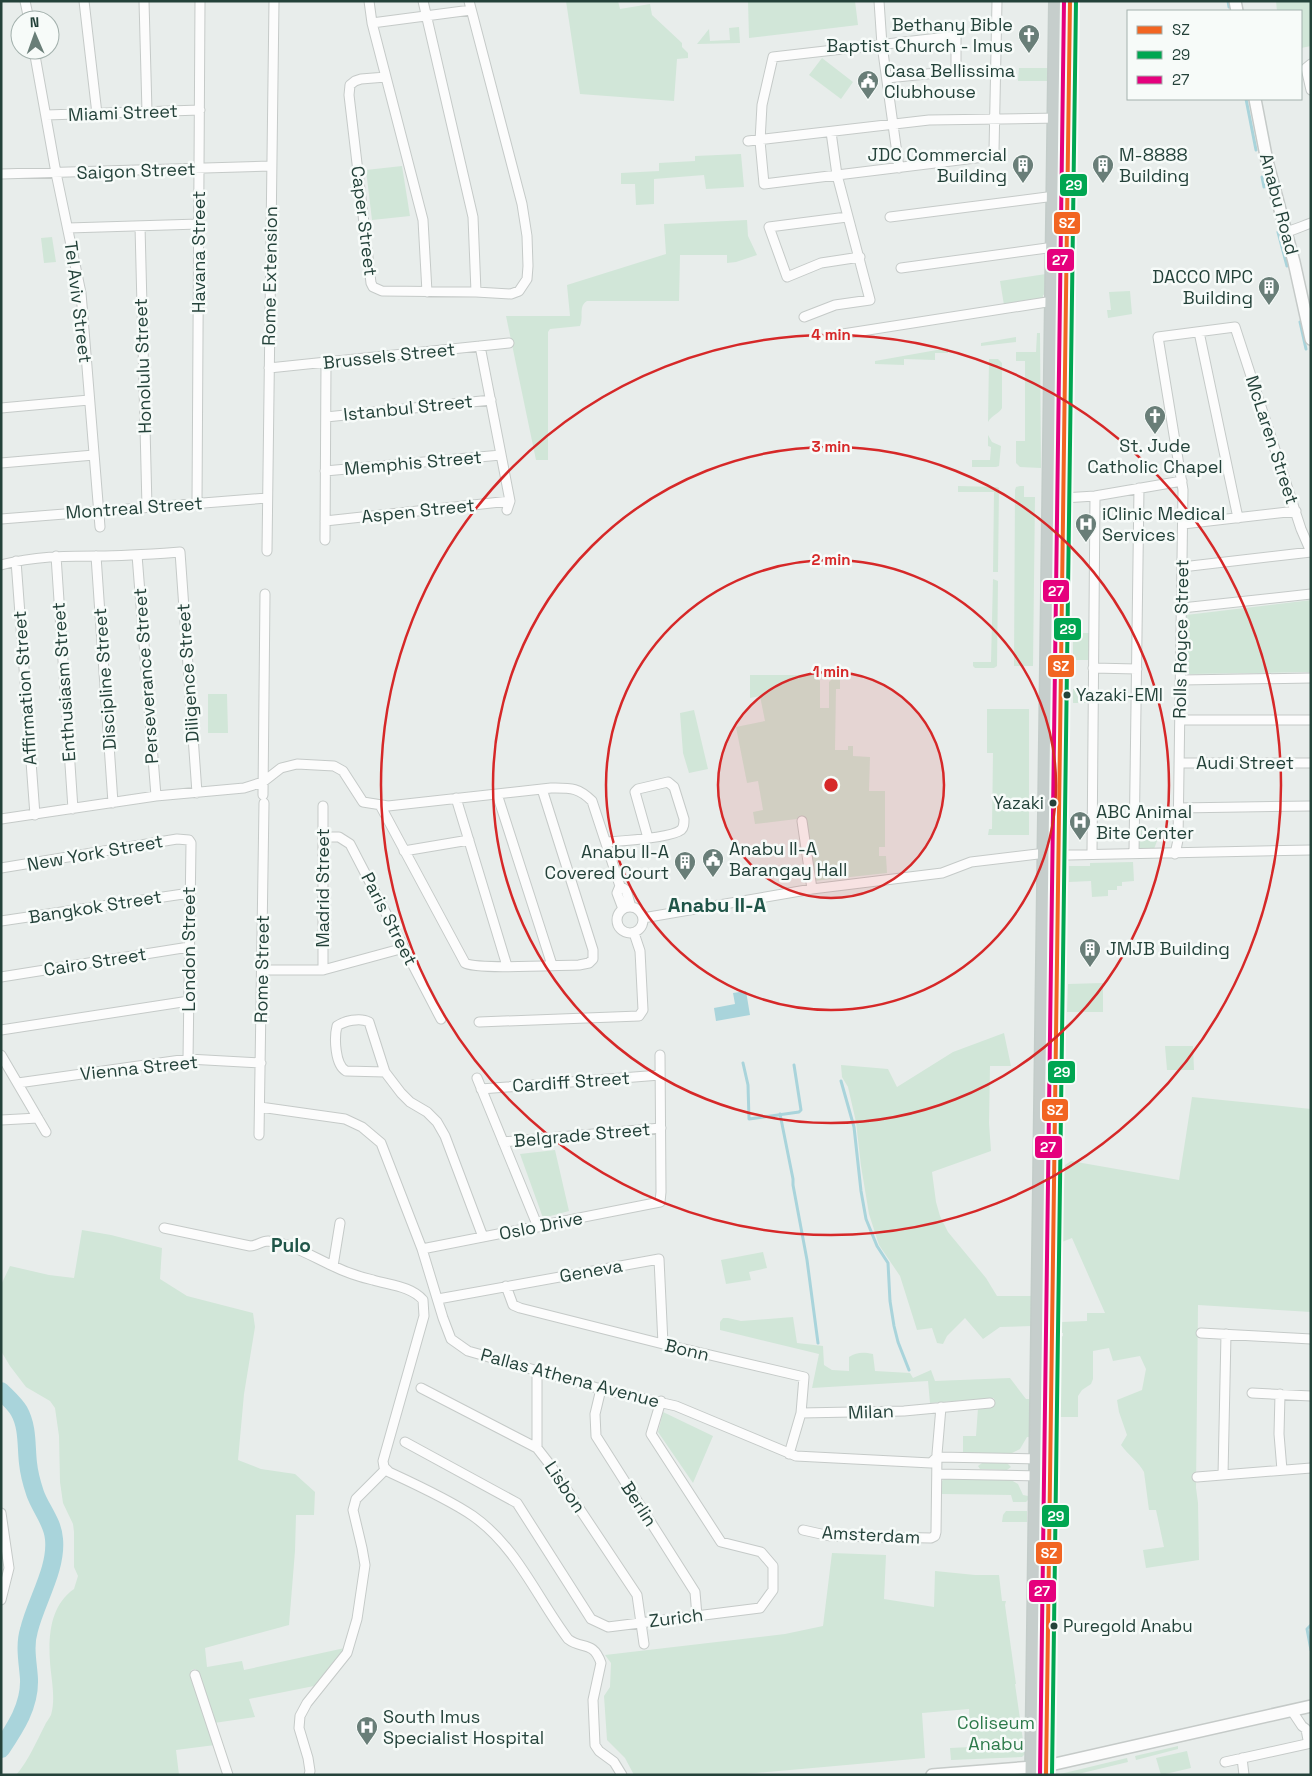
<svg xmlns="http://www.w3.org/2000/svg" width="1312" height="1776" font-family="'Space Grotesk',sans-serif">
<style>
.green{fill:#d1e6d8}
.water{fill:#a9d4db}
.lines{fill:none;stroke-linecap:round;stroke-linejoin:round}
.stream{stroke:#a9d4db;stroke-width:3}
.river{stroke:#a9d4db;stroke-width:18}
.minor-casing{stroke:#c5cac8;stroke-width:11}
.tertiary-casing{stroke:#c5cac8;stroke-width:14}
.trunk-casing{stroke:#c3ccc9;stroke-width:18}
.minor{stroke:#fcfcfc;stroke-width:9}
.tertiary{stroke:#fcfcfc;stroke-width:11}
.trunk{stroke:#c6cecc;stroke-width:15}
.bus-1-casing{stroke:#f7fbf9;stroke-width:8}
.bus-2-casing{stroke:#f7fbf9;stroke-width:8}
.bus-3-casing{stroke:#f7fbf9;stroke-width:8}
.bus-1{stroke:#f26522;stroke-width:4}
.bus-2{stroke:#00a651;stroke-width:4}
.bus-3{stroke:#e5007d;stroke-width:4}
.ring{fill:none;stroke:#d62828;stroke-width:2.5}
.bus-dot{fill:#24423a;stroke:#f7fbf9;stroke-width:2}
.labels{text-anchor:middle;stroke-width:5;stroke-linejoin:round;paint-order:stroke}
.bus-label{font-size:17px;fill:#24423a;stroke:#f7fbf9;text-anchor:start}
.poi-label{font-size:18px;fill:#24423a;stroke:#f7fbf9;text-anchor:start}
.street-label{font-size:18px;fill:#24423a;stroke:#f7fbf9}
.park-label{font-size:18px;fill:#2d7a4b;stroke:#f7fbf9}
.neighbourhood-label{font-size:19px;font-weight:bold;fill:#1f5548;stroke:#f7fbf9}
.quarter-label{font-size:20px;font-weight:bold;fill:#1f5548;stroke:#f7fbf9}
.centre{fill:#d62828;stroke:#f7fbf9;stroke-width:2.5}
.ring-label{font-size:15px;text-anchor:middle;font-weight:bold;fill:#d62828;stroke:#f7fbf9;stroke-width:5;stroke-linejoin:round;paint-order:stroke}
.line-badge{stroke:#f7fbf9;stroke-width:2}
.badge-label{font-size:14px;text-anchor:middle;font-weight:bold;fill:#fff}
</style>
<rect width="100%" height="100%" fill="#e8edeb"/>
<path class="green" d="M566,1H618L620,9L650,4L652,15L682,43V47L688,53V58L677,59L674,101L580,94Z
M748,1H855L858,25L749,38Z
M1276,1H1311V46L1301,48V11H1277Z
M739,27L740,43L697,44L709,29L710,41L730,40L729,28Z
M822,58L853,82L841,99L809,75Z
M1019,68H1048V81H1018Z
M741,154L744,187L706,189L704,175L654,179V204L636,205L635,184H621V173L659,171V163L695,161V156Z
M402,166L410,216L372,220L366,170Z
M747,220L748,236L757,255L736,262L727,263V255H680L679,301H587C578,306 584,317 580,326L550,329L548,332V460H536L506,316H570L567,285L666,254L664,224Z
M52,237L56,262L44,263L41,238Z
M1046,274V294L1043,295V298L1004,305L1000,281Z
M1130,291L1132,314L1108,318L1107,310H1111L1109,292Z
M1037,333H1040L1041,468L1020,467L1016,463V441H1025V361H1016V352H1036Z
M1016,337V342L981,346V343Z
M948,348V353H935V360L904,359V365L875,364V361Z
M989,359H998L1002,363V408C1000,413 992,415 988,422Z
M988,435L992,442L1001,446L999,466L996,467H972V460H990L991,447L988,446Z
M958,486L996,487L999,488L998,572H993L994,492H958Z
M1020,486H1024V497H1035L1033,666H1014L1015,490L1016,487Z
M993,579L998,581L997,666L994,668H975L973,666V662H991Z
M1311,600V672L1189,674L1186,615Z
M1073,633H1091V660H1073Z
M750,675H816L820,681V708H829V682L833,678L840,679V689H836L835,750H848V746H853V756L870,757L869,791H885V847H879V856H886L887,873L814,881L805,818L755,824L753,812L763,810L758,781L747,783L736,727L765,721L760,696L750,698Z
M1073,689H1090V703H1073Z
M208,694H227L228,733H208Z
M987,709H1029V835H988L989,829H992L993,753H987Z
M694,710L708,769L689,773L683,753L680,713Z
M1137,828H1157V841L1154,849L1138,848Z
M1133,862L1134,881L1122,882V886H1117V890H1108V896L1092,897L1091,881L1069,882V866H1090V863Z
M1103,983V1012H1067L1068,984Z
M1004,1033L1011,1066H990L989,1123L991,1151L932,1172L936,1202L940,1216L948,1232L986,1278L997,1296H1032V1326L1000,1327L983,1339L965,1318L947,1336L943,1344L937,1343L932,1328L917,1330L900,1276L879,1245L869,1214L861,1166L856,1122L848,1087L842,1077L841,1065L888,1069L897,1087L953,1052Z
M1165,1046H1193L1194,1070H1167Z
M1192,1097L1311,1109V1312L1198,1305L1196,1488L1198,1503L1199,1560L1146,1568L1143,1550L1164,1547L1156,1510H1149L1144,1472C1139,1462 1128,1455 1121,1445L1127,1435L1119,1412L1117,1400L1142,1390L1146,1369L1140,1356L1113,1361L1109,1348L1093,1351V1379L1091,1384L1082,1390L1078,1396V1417H1059L1061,1337L1063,1336V1333H1061V1322L1087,1321V1313H1105L1072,1238L1062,1242L1065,1165L1071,1161L1179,1180Z
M555,1150L569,1211L543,1218L520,1154Z
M82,1230L111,1235L162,1248L160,1279L187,1296L253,1313L255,1327L244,1394L238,1460L261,1469L295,1474L315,1492L314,1515H296L295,1551L289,1625L205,1648L207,1667L242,1661L244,1670L354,1646L348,1658L329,1683L249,1699L255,1717L214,1723L196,1669L191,1670L215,1745L176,1750L179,1775H16C29,1760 36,1742 45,1725C46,1722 49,1719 51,1715C56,1698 51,1678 50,1662C48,1634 51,1605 74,1589L78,1576L74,1567V1532L73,1524L63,1503L60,1482L59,1436L55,1408L50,1401L26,1387L10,1366L1,1351V1285L10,1266L49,1275L74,1278Z
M763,1252L767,1268L749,1272L751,1280L726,1284L721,1260Z
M793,1317L797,1343L823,1346L824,1365L832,1370L849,1371V1357C857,1352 863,1352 873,1354L875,1371L910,1373L913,1378L931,1370L935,1381L1010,1378L1026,1399H1029L1030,1437H1027L1020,1449L1012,1453H963V1436H976L978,1408L995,1406L994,1398L930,1403L928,1381L812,1388L819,1354L720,1330V1322L723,1318H728L741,1321Z
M663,1412L713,1436L693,1483L658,1432Z
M982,1463H1007L1011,1467L1007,1470L980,1469L978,1466Z
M944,1479L1011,1480L1018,1484L1023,1495L1028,1496V1500L1026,1502H1013L1011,1495L942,1494V1481Z
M1006,1511H1027V1522H1002L1003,1515Z
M832,1553L886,1555L884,1599L934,1607L935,1571L975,1575H999L1002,1601H1006L1005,1605L1016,1684H1015L1025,1754L1022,1757L951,1760L950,1748L971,1747L969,1709L922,1713L925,1758L734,1775H634L625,1758L607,1740L604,1696L610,1687L611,1663L605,1655L785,1634L823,1626Z
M1178,1746V1749L1136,1760L1135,1756Z
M1187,1751L1191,1768L1161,1775L1156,1758Z
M1127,1758L1128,1762L1074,1775H1056Z"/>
<path class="water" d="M746,991L750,1015L716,1021L714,1008L735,1004L733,993Z"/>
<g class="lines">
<path class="stream" d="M1228,1L1229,7
M1246,99L1256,150
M1262,177L1264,187
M1278,232L1287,266
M1300,322L1306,349
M743,1063L748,1085L749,1119L799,1112L801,1110L794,1065
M841,1081L854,1127L861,1191L866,1219L877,1246L888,1263L890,1301L894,1326L898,1342L909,1370
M780,1114L793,1179V1185L807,1260L818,1343
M1311,1625L1307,1629L1311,1650"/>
<path class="river" d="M1,1391C7,1397 15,1404 19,1411C28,1427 26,1446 28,1463C29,1473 32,1484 35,1493C40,1508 53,1522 54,1539C57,1569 36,1601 29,1630C24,1646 28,1663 29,1679C30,1706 15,1728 1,1749"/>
<g class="minor-casing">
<path id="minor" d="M25,1L29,20
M84,1L97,114
M144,1L147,112
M369,1L372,23L423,220L427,292
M423,1L473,217L476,292
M879,1L882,45L899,168
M372,23L471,10
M34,50L56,173L81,293L100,527
M1311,64L1306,68L1311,90
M386,77L361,79L355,81L350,85L349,95L371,283L373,287L382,291L476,292L511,294L519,291L527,279L528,266L527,236L522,204L469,1
M887,78L956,71V36L773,57L762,105L760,141L764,184L992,156L994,151L997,1
M46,115L200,110
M748,141L929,120L1059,118
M1,174L271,166
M847,217L769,227L787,277L821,263L860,257
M890,217L1055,196
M140,226L147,507
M68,228L199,224
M1285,232C1295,230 1302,226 1311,223
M901,268L1047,248H1057
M804,317L835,305L870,300L837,175L831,132
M1199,332L1238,518
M830,336L1047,302L1057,301
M480,346L510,501L507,510
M269,368L509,343
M1,408L89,400
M326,417L491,400
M1,463L94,455
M325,471L501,455
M1063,498L1095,496L1182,481
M197,503L200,1
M1,519L267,498
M325,521L510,501
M1183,524L1296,511
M325,540L326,363
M267,551L274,1
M137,555L156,796
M56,556L73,809
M96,556L113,803
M16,561L35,815
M1,565C35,556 64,556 98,556C125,556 152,554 180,552L197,793
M1182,608L1311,594
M1093,668L1137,669
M1181,680L1311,678
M1180,720H1311
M1179,763H1311
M497,794L552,965
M263,795L265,594
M456,798L507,966
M380,805L465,963C476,970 561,965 579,965L589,963L593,959V950L542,789
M323,806V970
M1179,808L1311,806
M1,819L156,796L244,788L263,782L281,768L297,764L334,766L343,771L363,802L388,806L551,788C570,788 578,787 592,801L620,886L626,890L631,907
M802,821L812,889
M323,837H339L350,844L441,1019
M606,842C621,841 671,838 681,830C684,827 684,824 684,819L674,787L668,782L638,789L635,792L648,838
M404,851L469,840
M1134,853L1139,488
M1092,854L1095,496
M1175,854L1178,840L1183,490L1158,337L1235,327L1301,529L1311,552L1182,567
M1,868L177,839L189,840L191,843L188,1059
M620,886L617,893L623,909
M617 920a13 13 0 1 1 26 0a13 13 0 1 1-26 0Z
M643,918L812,889L942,873L971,862L1046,853L1068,855L1311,850
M1,921L190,893
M263,970H323L404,948
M1,977L189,947
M479,1022L639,1016L643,1010L640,951L634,933
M1,1030L189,1001
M1,1055L46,1132
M385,1072L346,1071C335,1065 334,1038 337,1026C344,1021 360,1017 369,1022L385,1072L401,1093L410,1102L427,1112L437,1122L445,1136L483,1237
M477,1078L538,1227
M18,1083L188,1059L261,1063
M481,1089L660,1075
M260,1107L345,1119L362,1127L381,1143L422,1249L443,1318L451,1339L468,1351L601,1389L676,1406L796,1456L931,1463L937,1457L1041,1459
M1,1120L38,1118
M259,1135L264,803
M503,1142L661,1128
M164,1228L250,1246C257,1246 261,1241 268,1241C293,1244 311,1256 333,1266C345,1272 360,1277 373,1280C389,1285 411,1286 423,1300L424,1316L383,1461L384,1467L389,1472C415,1484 450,1500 473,1516C517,1547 537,1598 568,1639C582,1650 593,1640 601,1663L593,1700L595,1745L599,1751L614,1762L622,1775
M422,1249L660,1202L661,1192L660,1055
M333,1266L340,1223
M506,1286L513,1305L520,1308L663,1344L804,1377L801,1413L789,1454
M438,1299L659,1259L663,1344
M1201,1333L1311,1339
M421,1388L537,1448L551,1466L637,1595L644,1644
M601,1389L595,1414L596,1436L695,1592L697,1616
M1252,1393L1311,1396
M1280,1394L1279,1434L1282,1470
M801,1413L904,1411L990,1403
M405,1442L517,1503L591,1619L608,1627L760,1608L773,1590V1566L761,1552L721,1542L651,1434L661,1401
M537,1448V1372
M937,1474L1042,1476
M1223,1475L1226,1334
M1197,1477L1311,1468
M1,1513L9,1568L1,1600
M803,1530L830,1536L931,1538L935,1536L936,1532L937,1454L941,1407
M195,1675L228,1775
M1292,1711L1302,1726L1306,1729L1308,1740L1311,1743
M1242,1758L1244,1775
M1225,1762L1311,1743
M309,1775L310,1771L308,1758L299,1728L300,1716L307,1703L347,1653L357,1619L365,1565L362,1548L353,1510L356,1499L385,1470"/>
</g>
<g class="tertiary-casing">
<path id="tertiary" d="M1235,1L1237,11
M1255,99L1267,161L1294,262L1311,339
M932,1775L1046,1766L1311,1706"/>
</g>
<g class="trunk-casing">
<path id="trunk" d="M1033,1775L1057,1
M1046,1775L1070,1"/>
</g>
<use href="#minor" class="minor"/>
<use href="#tertiary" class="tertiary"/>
<use href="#trunk" class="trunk"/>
<g class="bus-1-casing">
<path id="bus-1" d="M1046,1775L1070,1"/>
</g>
<g class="bus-2-casing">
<path id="bus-2" d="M1052,1775L1076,1"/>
</g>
<g class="bus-3-casing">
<path id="bus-3" d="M1040,1775L1064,1"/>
</g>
<use href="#bus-1" class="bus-1"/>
<use href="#bus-2" class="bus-2"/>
<use href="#bus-3" class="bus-3"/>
</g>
<circle cx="831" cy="785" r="113" fill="#d62828" fill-opacity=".12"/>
<g class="ring">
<circle cx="831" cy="785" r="113"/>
<circle cx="831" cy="785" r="225"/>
<circle cx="831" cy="785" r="338"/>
<circle cx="831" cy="785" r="450"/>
</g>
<defs>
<g id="church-pin" transform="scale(1.125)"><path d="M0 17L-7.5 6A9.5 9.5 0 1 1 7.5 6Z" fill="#697e78" stroke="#f7fbf9"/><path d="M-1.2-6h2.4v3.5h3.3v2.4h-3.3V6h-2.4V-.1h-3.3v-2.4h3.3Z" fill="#fff"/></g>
<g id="civic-pin" transform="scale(1.125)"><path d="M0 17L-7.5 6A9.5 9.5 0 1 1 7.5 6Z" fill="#697e78" stroke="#f7fbf9"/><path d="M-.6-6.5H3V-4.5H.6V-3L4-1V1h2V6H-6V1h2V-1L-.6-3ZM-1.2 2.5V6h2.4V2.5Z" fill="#fff"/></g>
<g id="building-pin" transform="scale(1.125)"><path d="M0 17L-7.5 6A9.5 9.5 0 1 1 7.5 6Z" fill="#697e78" stroke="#f7fbf9"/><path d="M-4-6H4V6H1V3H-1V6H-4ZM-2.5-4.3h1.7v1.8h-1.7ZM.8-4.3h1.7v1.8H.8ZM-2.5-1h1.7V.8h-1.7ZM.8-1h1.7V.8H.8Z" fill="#fff"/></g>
<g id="hospital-pin" transform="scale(1.125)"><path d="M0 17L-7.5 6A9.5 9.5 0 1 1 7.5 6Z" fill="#697e78" stroke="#f7fbf9"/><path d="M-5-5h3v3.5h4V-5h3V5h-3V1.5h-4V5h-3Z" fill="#fff"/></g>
</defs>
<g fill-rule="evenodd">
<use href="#church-pin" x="1029" y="35"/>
<use href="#civic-pin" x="868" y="81"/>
<use href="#building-pin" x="1023" y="165"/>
<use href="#building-pin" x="1103" y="165"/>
<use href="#building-pin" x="1269" y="287"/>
<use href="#church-pin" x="1155" y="416"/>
<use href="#hospital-pin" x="1086" y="524"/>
<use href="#hospital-pin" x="1080" y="822"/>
<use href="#civic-pin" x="713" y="859"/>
<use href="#building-pin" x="685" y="862"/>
<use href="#building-pin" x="1090" y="949"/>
<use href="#hospital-pin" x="367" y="1727"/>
</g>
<g class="bus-dot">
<circle cx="1067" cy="695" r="4.5"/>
<circle cx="1053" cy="803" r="4.5"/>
<circle cx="1054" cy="1626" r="4.5"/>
</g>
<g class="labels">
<g class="bus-label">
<text x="1076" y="701">Yazaki-EMI</text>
<text x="1044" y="809" text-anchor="end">Yazaki</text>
<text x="1063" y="1632">Puregold Anabu</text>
</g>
<g class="poi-label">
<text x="1013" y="31" text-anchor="end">Bethany Bible<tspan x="1013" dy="21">Baptist Church - Imus</tspan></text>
<text x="884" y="77">Casa Bellissima<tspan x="884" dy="21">Clubhouse</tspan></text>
<text x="1007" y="161" text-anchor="end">JDC Commercial<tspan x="1007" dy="21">Building</tspan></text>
<text x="1119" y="161">M-8888<tspan x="1119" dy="21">Building</tspan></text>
<text x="1253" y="283" text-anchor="end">DACCO MPC<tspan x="1253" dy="21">Building</tspan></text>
<text x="1155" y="452" text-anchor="middle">St. Jude<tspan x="1155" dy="21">Catholic Chapel</tspan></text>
<text x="1102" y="520">iClinic Medical<tspan x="1102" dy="21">Services</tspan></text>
<text x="1096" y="818">ABC Animal<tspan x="1096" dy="21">Bite Center</tspan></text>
<text x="729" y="855">Anabu II-A<tspan x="729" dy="21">Barangay Hall</tspan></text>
<text x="669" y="858" text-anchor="end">Anabu II-A<tspan x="669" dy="21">Covered Court</tspan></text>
<text x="1106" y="955">JMJB Building</text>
<text x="383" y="1723">South Imus<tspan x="383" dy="21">Specialist Hospital</tspan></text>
</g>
<g class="street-label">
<text transform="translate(123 113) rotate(-2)" y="6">Miami Street</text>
<text transform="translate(136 171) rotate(-2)" y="6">Saigon Street</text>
<text transform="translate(1279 204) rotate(75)" y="6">Anabu Road</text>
<text transform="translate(364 221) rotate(83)" y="6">Caper Street</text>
<text transform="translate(199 252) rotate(-90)" y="6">Havana Street</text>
<text transform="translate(270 276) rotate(-89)" y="6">Rome Extension</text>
<text transform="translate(78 302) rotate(83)" y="6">Tel Aviv Street</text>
<text transform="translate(389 356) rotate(-6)" y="6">Brussels Street</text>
<text transform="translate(143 366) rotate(-92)" y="6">Honolulu Street</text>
<text transform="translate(408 408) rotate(-6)" y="6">Istanbul Street</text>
<text transform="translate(1272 440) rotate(72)" y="6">McLaren Street</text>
<text transform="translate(413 463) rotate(-5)" y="6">Memphis Street</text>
<text transform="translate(134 508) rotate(-4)" y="6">Montreal Street</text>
<text transform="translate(418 511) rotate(-6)" y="6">Aspen Street</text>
<text transform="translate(1181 639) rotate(-89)" y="6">Rolls Royce Street</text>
<text transform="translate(188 673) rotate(-94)" y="6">Diligence Street</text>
<text transform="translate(146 676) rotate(-94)" y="6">Perseverance Street</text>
<text transform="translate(105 679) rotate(-94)" y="6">Discipline Street</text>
<text transform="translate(64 682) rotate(-94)" y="6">Enthusiasm Street</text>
<text transform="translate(25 688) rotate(-94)" y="6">Affirmation Street</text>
<text x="1245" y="769">Audi Street</text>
<text transform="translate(95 853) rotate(-10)" y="6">New York Street</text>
<text transform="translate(323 888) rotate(-90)" y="6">Madrid Street</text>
<text transform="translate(95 907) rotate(-9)" y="6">Bangkok Street</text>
<text transform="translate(389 919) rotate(63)" y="6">Paris Street</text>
<text transform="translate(189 949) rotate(-90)" y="6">London Street</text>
<text transform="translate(95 962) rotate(-9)" y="6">Cairo Street</text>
<text transform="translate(262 969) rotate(-89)" y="6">Rome Street</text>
<text transform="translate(139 1068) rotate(-6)" y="6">Vienna Street</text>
<text transform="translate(571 1082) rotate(-4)" y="6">Cardiff Street</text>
<text transform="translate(582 1135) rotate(-5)" y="6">Belgrade Street</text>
<text transform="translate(541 1226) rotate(-11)" y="6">Oslo Drive</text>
<text transform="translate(591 1271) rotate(-10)" y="6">Geneva</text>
<text transform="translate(687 1350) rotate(13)" y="6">Bonn</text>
<text transform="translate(570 1378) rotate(15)" y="6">Pallas Athena Avenue</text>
<text transform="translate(871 1412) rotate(-2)" y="6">Milan</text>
<text transform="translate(565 1487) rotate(56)" y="6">Lisbon</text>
<text transform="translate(639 1504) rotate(57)" y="6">Berlin</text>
<text transform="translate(871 1535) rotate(3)" y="6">Amsterdam</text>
<text transform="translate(676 1618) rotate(-7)" y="6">Zurich</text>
</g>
<g class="park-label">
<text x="996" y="1729">Coliseum<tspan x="996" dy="21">Anabu</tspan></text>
</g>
<g class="neighbourhood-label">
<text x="291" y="1252">Pulo</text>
</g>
<g class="quarter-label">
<text x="717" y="912">Anabu II-A</text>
</g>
</g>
<circle cx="831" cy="785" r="8" class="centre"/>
<g class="ring-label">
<text x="831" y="340">4 min</text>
<text x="831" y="452">3 min</text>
<text x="831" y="565">2 min</text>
<text x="831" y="677">1 min</text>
</g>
<g class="line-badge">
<rect x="1059" y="173" width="29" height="24" rx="5" fill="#00a651"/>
<rect x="1053" y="211" width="28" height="24" rx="5" fill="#f26522"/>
<rect x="1046" y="248" width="29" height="24" rx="5" fill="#e5007d"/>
<rect x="1042" y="579" width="28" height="24" rx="5" fill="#e5007d"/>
<rect x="1053" y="617" width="29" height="24" rx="5" fill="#00a651"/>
<rect x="1047" y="654" width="28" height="24" rx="5" fill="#f26522"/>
<rect x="1047" y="1060" width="29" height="24" rx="5" fill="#00a651"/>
<rect x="1041" y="1098" width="28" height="24" rx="5" fill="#f26522"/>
<rect x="1034" y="1135" width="29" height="24" rx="5" fill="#e5007d"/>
<rect x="1041" y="1504" width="29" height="24" rx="5" fill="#00a651"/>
<rect x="1035" y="1541" width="28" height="24" rx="5" fill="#f26522"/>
<rect x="1028" y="1579" width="29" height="24" rx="5" fill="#e5007d"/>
</g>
<g class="badge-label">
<text x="1074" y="190">29</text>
<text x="1067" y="228">SZ</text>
<text x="1060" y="265">27</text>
<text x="1056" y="596">27</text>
<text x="1068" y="634">29</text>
<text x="1061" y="671">SZ</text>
<text x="1062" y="1077">29</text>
<text x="1055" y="1115">SZ</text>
<text x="1048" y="1152">27</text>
<text x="1056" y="1521">29</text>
<text x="1049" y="1558">SZ</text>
<text x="1042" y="1596">27</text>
</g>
<rect width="1312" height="1776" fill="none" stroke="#24423a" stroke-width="5"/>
<rect x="1127" y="10" width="175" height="90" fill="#f7fbf9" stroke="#a3b1ad"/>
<rect x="1137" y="26" width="25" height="8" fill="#f26522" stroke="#a3b1ad"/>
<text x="1172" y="35" font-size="15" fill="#24423a">SZ</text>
<rect x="1137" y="51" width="25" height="8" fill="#00a651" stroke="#a3b1ad"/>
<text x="1172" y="60" font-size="15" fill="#24423a">29</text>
<rect x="1137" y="76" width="25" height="8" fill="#e5007d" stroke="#a3b1ad"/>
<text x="1172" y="85" font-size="15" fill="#24423a">27</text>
<g transform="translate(35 35) rotate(358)"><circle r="24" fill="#f7fbf9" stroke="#a3b1ad"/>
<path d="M0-4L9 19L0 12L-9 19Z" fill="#697e78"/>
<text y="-8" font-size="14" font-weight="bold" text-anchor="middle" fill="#24423a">N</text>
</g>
</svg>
